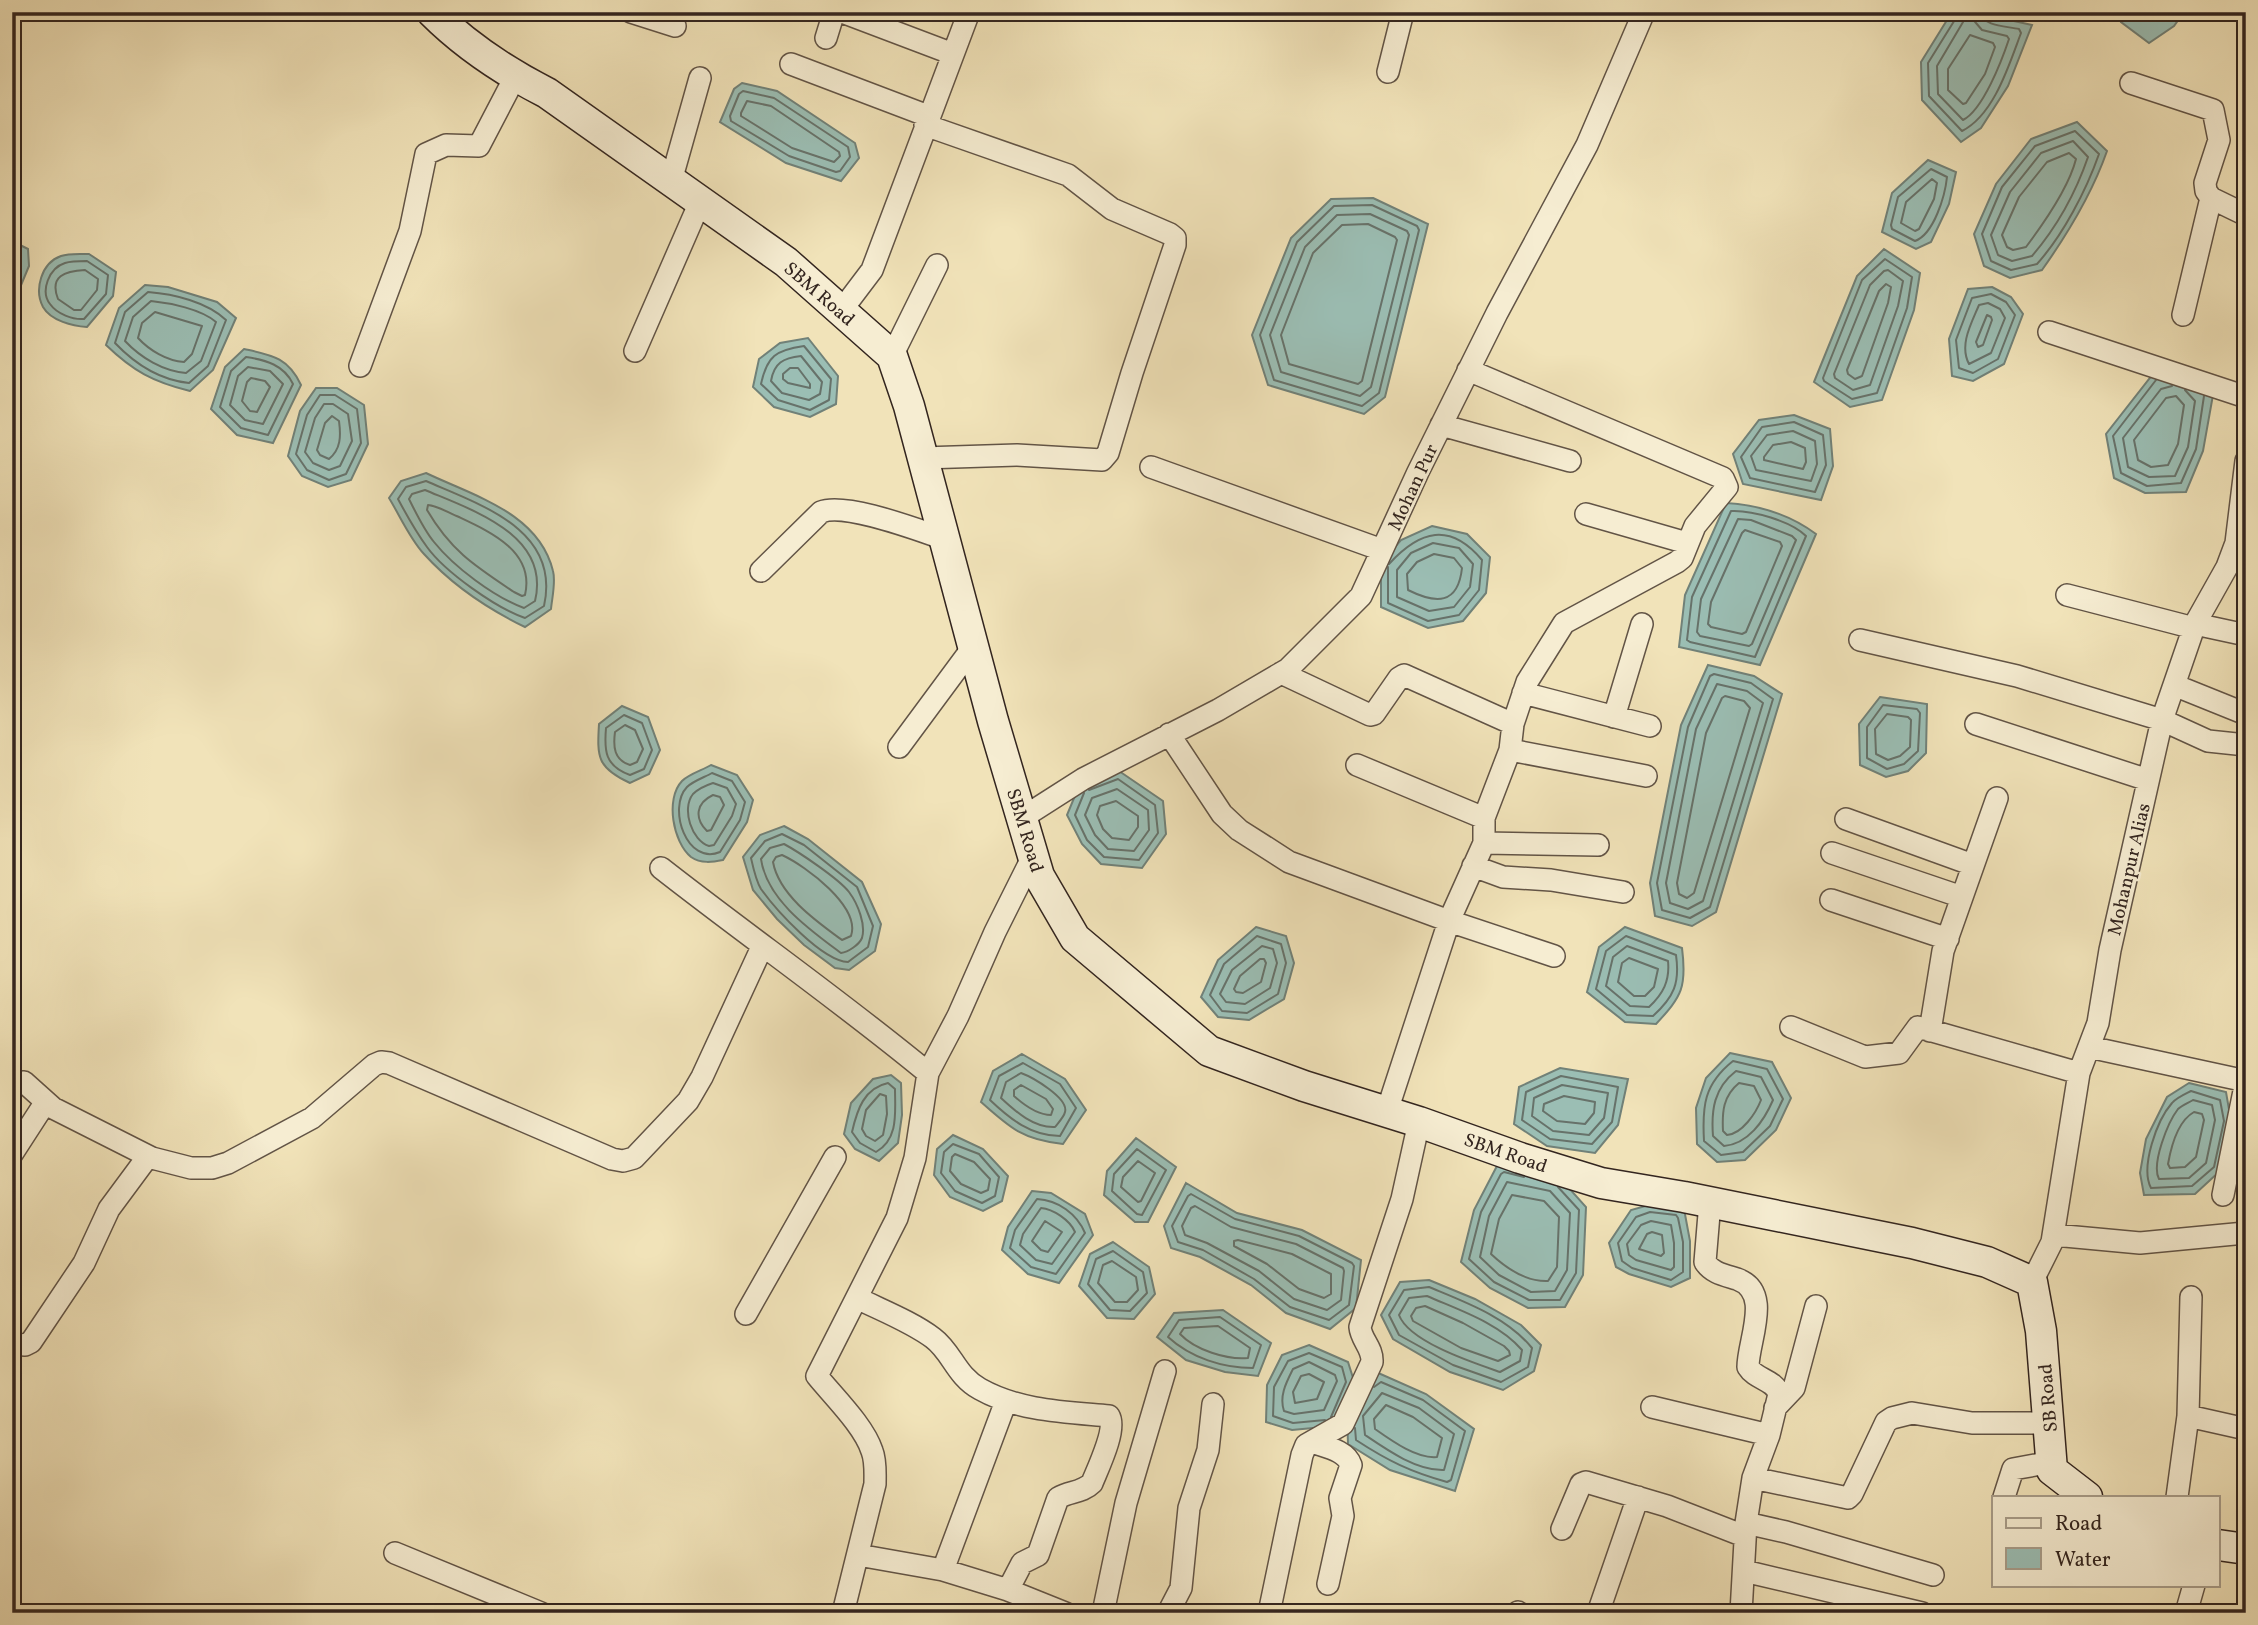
<svg xmlns="http://www.w3.org/2000/svg" width="2258" height="1625" font-family="Vollkorn,serif">
<style>
.water{fill:#9bbeb4;stroke:#718178;stroke-width:2}
.lines{fill:none;stroke-linecap:round;stroke-linejoin:round}
.shore{stroke:#67726a;stroke-width:2}
.street-casing{stroke:#625446;stroke-width:24}
.secondary-casing{stroke:#33251f;stroke-width:33}
.street{stroke:#f6edd2;stroke-width:21}
.secondary{stroke:#f6edd2;stroke-width:30}
.labels{text-anchor:middle;stroke-width:5;stroke-linejoin:round;paint-order:stroke}
.street-label{font-size:19px;fill:#33251f;stroke:#f6edd2}
</style>
<rect width="100%" height="100%" fill="#f1e3b9"/>
<filter id="stains"><feTurbulence type="fractalNoise" baseFrequency=".00286" numOctaves="4"/><feColorMatrix values="0 0 0 0 .2 0 0 0 0 .09 0 0 0 0 .02 0 0 0 .5 -.17"/></filter>
<radialGradient id="worn" r=".72"><stop offset=".6" stop-color="#630" stop-opacity="0"/><stop offset="1" stop-color="#630" stop-opacity=".3"/></radialGradient>
<path class="water" d="M1952,12H1973L2032,25L2008,86L1981,128L1961,142L1922,100L1921,62Z
M2124,12H2184L2174,26L2149,43L2121,22Z
M742,83L777,91L855,143L859,158L841,181L786,163L720,122L734,89Z
M2077,122L2107,151C2092,194 2069,232 2042,270L2010,278L1984,266L1974,234L1996,184L2031,139Z
M1928,160L1956,172L1949,204L1931,242L1916,249L1882,232L1892,193Z
M1373,198L1428,224L1385,397L1364,414L1268,385L1252,335L1291,238L1331,199Z
M12,241L28,249L29,266L14,302Z
M1884,249L1920,273L1914,310L1882,400L1850,407L1814,382L1857,276Z
M89,254L116,272L113,296L87,327C73,326 51,321 43,307C34,290 41,263 61,256C69,253 81,254 89,254Z
M145,285L168,287L217,302L236,318L213,370L190,391C153,382 133,371 106,345L119,308Z
M1992,287L2011,297L2023,314L2004,364L1973,381L1952,376L1949,339L1968,289Z
M808,338L838,376L836,404L810,417L774,407L753,387L759,359L780,343Z
M244,349C271,355 288,357 301,385L273,443L237,435L211,409L225,367Z
M2153,374L2213,395L2203,451L2186,492L2145,493L2114,478L2106,434Z
M316,388H337L364,405L368,444L351,480L328,487L302,476L288,456L300,411Z
M1794,415L1830,429L1833,466L1821,500L1743,484L1733,454L1759,420Z
M426,473C474,496 539,513 553,571C556,582 552,598 551,609L525,627C488,609 452,585 424,554C410,539 400,516 389,498L401,481Z
M1726,503C1759,505 1789,514 1816,534L1760,665L1679,647L1685,595Z
M1432,526L1467,534L1490,557L1486,593L1463,621L1428,628L1381,607V563L1401,540Z
M1708,665L1754,676L1782,694L1716,912L1692,926L1655,916L1650,883L1681,725Z
M1880,697L1927,704L1926,753L1908,771L1886,777L1860,765L1859,724Z
M622,706L648,717L660,750L649,774L630,783C597,768 597,757 599,724Z
M711,765L737,775L753,800L747,822L723,860C713,862 701,864 691,857C673,842 665,799 682,781C689,774 703,770 711,765Z
M1119,771L1163,801L1166,834L1142,868L1101,864L1082,844L1067,815L1079,786Z
M784,826L808,839L862,882L881,924L875,951L849,970L835,968L804,945L777,919L753,890L743,857L760,835Z
M1256,927L1286,936L1294,963L1284,999L1249,1020L1218,1017L1201,997L1218,960Z
M1625,927L1682,948C1687,987 1682,996 1656,1024L1625,1022L1587,992L1599,947Z
M1730,1053L1772,1062L1791,1098L1776,1130L1745,1160L1717,1162L1697,1144L1696,1108L1706,1078Z
M1022,1054L1065,1079L1086,1110L1063,1144C1023,1140 1010,1128 981,1102L993,1071Z
M1560,1068L1628,1079L1618,1125L1595,1153L1547,1146L1514,1124L1519,1087Z
M891,1075L901,1083L902,1115L898,1143L879,1161L855,1149L844,1134L851,1103L873,1079Z
M2189,1083L2226,1092L2231,1121L2220,1171L2195,1194L2144,1195L2140,1173L2146,1139L2167,1097Z
M953,1135L983,1149L1008,1176L1002,1201L983,1211L950,1197L934,1175L937,1149Z
M1136,1138L1176,1167L1148,1222H1135L1104,1195L1107,1171Z
M1498,1164L1559,1177L1586,1207L1583,1275L1565,1307L1528,1308L1490,1288L1461,1262L1474,1210Z
M1186,1183L1237,1213L1302,1230L1361,1260L1356,1308L1330,1329L1286,1313L1251,1285L1200,1257L1171,1248L1164,1226Z
M1032,1191L1051,1193L1085,1214L1093,1235L1059,1283L1028,1274L1002,1250L1008,1227Z
M1649,1205L1684,1209L1690,1241V1278L1671,1287L1629,1274L1616,1267L1609,1243L1631,1210Z
M1113,1242L1149,1267L1155,1294L1134,1319L1107,1318L1079,1286L1090,1254Z
M1429,1280L1475,1299L1521,1325L1541,1345L1534,1371L1503,1390L1450,1372L1393,1339L1381,1315L1400,1282Z
M1223,1310L1271,1343L1258,1376L1225,1372L1186,1360L1157,1337L1174,1313Z
M1309,1345L1348,1362L1354,1381L1334,1426L1292,1430L1266,1422L1267,1385L1282,1355Z
M1376,1372L1426,1394L1474,1429L1455,1491L1390,1470L1348,1444L1347,1412Z"/>
<g class="lines">
<path class="shore" d="M1957,12L1956,18L1928,63L1929,96L1962,131C1994,115 2009,65 2021,33L2019,29C2006,26 1983,27 1981,12
M1970,16L1982,30L2007,36L2009,39C2002,60 1983,110 1963,120L1938,94L1937,66L1966,17Z
M1970,35L1993,43L1995,47L1985,74L1966,103L1963,104L1948,90V69Z
M743,91L774,98L848,147L850,157L840,171L836,172L789,156L731,121L730,116L739,94Z
M747,101L771,106L839,152L840,156L834,162L792,148L741,116V113Z
M2075,131L2099,154C2086,191 2063,235 2037,264L2011,270L1991,261L1982,234L2002,187L2035,146Z
M2073,141L2088,157C2076,192 2056,228 2032,256L2012,261L1998,255L1991,235L2010,192L2041,153Z
M2069,153L2076,159C2069,187 2044,223 2026,247L2013,250L2007,247L2002,235L2019,197L2047,162Z
M1931,169L1947,177C1945,196 1934,234 1915,241L1892,229L1891,225L1898,197Z
M1932,179L1937,183L1934,199L1919,229L1915,231L1901,223L1906,202Z
M1372,205L1417,226L1419,230L1379,393L1362,406L1274,380L1260,335L1297,242L1334,206Z
M1370,214L1407,231L1409,235L1371,387L1360,396L1281,372L1270,335L1305,247L1337,215Z
M1368,224L1395,237L1397,240L1362,381L1358,384L1289,364L1281,335L1313,253L1342,225Z
M1885,259L1912,277L1907,308L1877,393L1852,399L1824,381L1823,378L1862,280Z
M87,261L108,275L106,294L84,319C73,320 57,314 50,304C40,291 49,268 65,263C71,261 80,261 87,261Z
M85,270L98,279L97,290L81,310H74L58,299C49,276 65,271 85,270Z
M1888,270L1903,281L1898,306L1870,385L1853,390L1835,378L1834,374L1870,285L1884,271Z
M1886,284L1891,287L1888,303L1862,376L1855,379L1848,374L1847,370L1879,291Z
M148,292C174,294 207,302 226,320L208,366L189,383C160,380 135,364 115,343L125,312Z
M1991,294L2006,302L2015,315L1998,359L1973,373L1959,368L1956,340L1972,298Z
M151,301C170,303 201,309 216,322L201,361L186,373C163,371 141,358 125,341L133,317Z
M1988,303L2000,309L2005,318L1991,353L1969,364C1959,345 1971,324 1979,305Z
M155,312L202,326L192,354L184,362C167,361 149,350 138,338L142,323Z
M1987,315L1991,317L1992,320L1983,345L1978,347L1976,342Z
M804,346L831,379L829,400L810,410L778,400L761,384C767,356 776,350 804,346Z
M801,356L822,382L820,394L809,400L782,393L771,381C774,363 783,358 801,356Z
M246,357C266,360 284,365 293,384L268,435L241,428L220,407L231,371Z
M248,367L270,371L283,384L263,424L245,420L230,405L238,376Z
M790,368H798L810,384V388L788,383L783,379V374Z
M251,378L265,381L270,387L257,412L250,411L242,401L247,382Z
M2156,380L2113,436L2121,473L2147,486L2181,483L2196,449L2204,396
M2172,386L2161,389L2123,438L2128,467L2149,477L2175,476L2188,447L2195,401L2185,390
M320,395H335L357,409L361,443L346,474L329,480L307,470L296,454L307,415Z
M2176,396L2184,405L2178,444L2168,465L2151,467L2138,460L2134,440L2166,398Z
M324,404H333L348,414L352,441L340,466L329,470L313,463L305,452L315,418Z
M332,416L339,421C341,436 341,449 329,459L320,455L317,450L325,423Z
M1794,422L1823,435L1826,465L1815,492L1750,478L1741,457L1762,427Z
M1793,431L1815,441L1817,464L1811,481L1756,470L1751,456L1767,435Z
M1791,442L1805,448L1806,462L1803,469L1764,460V457L1773,445Z
M426,481C481,505 561,530 544,606L525,618C496,608 445,572 427,547C416,532 406,514 398,499L406,487Z
M425,490C472,510 551,535 535,601L524,608C494,597 454,567 434,542C424,530 416,513 409,499L412,494Z
M428,505C438,506 449,513 459,517C491,532 535,552 525,595L522,596L514,592C475,566 451,551 427,510Z
M1731,511C1752,510 1791,521 1806,536L1755,657L1690,642L1687,640L1692,597Z
M1738,519L1751,520L1792,536L1796,540L1752,644L1749,646L1700,636L1697,632L1701,599Z
M1745,530L1780,542L1782,546L1746,632L1742,634L1711,627L1708,624L1711,602L1742,533Z
M1433,543L1459,548L1473,564L1470,587L1454,607L1429,611L1397,597V570L1411,553Z
M1434,554L1454,558L1462,568C1458,605 1436,604 1408,590L1407,574L1417,562Z
M1388,567V603L1428,621L1459,615L1479,590L1482,560C1450,522 1420,530 1389,564
M1714,674L1751,683L1773,699L1710,907L1690,918L1662,910L1657,883L1688,727L1710,676Z
M1717,684L1747,691L1763,703L1703,901L1688,909L1670,903L1666,883L1696,729Z
M1725,696L1744,701L1750,708L1694,893L1687,898L1679,894L1677,883L1706,733L1722,698Z
M1883,705L1917,709L1920,713L1918,751L1904,764L1887,769L1867,758V727Z
M1887,714L1908,717L1911,720L1910,747L1900,756L1888,760L1876,754L1875,729Z
M624,715L642,723L652,750L644,769L630,775C605,766 604,751 606,728Z
M625,725L635,730L643,749L637,762L630,765C614,760 613,747 615,732Z
M712,773L732,781L745,802L740,820L720,852C687,866 667,808 687,787C693,781 705,777 712,773Z
M713,783L727,788L736,804L732,816L714,845L709,846C692,841 681,809 693,794C698,789 707,785 713,783Z
M1117,789L1148,810L1149,830L1134,851L1108,849L1095,835L1085,815L1092,798Z
M1084,793L1075,815L1087,840L1104,857L1139,860L1158,833L1155,805L1118,779L1089,790
M713,795L720,797L724,805L711,830L707,831C694,818 696,803 713,795Z
M1116,801L1138,816V827L1129,840L1112,838L1103,829L1097,815L1100,806Z
M782,834L804,845L857,887L873,926L868,947L848,962C822,961 776,910 761,889C756,881 753,867 751,858L765,841Z
M784,844C799,852 839,879 849,892C858,904 866,925 862,938C859,945 848,952 841,953C810,930 767,900 761,859L770,848Z
M782,855C806,866 861,907 851,936L842,940C816,921 779,895 773,862L776,857Z
M1257,936L1281,944L1286,963L1278,994L1247,1013L1222,1011L1210,995L1224,964Z
M1626,936L1676,955C1680,983 1674,997 1653,1016L1627,1015L1596,989L1606,951Z
M1262,946L1273,949L1277,963L1270,988L1245,1004L1226,1002L1220,994L1232,970Z
M1627,946L1668,961C1670,981 1663,994 1649,1007L1630,1006L1606,986L1613,957Z
M1629,958L1658,969L1654,987L1645,996H1634L1618,982L1622,963Z
M1260,959H1264L1266,963L1261,982L1243,993L1236,992L1234,989L1240,976Z
M1733,1061L1767,1069L1783,1099L1770,1126L1743,1152L1721,1155L1704,1141C1702,1106 1704,1084 1733,1061Z
M1023,1063L1060,1084L1076,1108L1060,1136C1031,1136 1010,1119 990,1100L999,1076Z
M1736,1071L1761,1077L1773,1100C1764,1121 1748,1144 1724,1146L1713,1136C1711,1110 1714,1088 1736,1071Z
M1021,1073C1032,1077 1069,1098 1065,1112C1064,1117 1058,1123 1055,1127C1034,1128 1016,1112 1001,1098L1006,1082Z
M1561,1076L1618,1087L1612,1122L1592,1144L1550,1139L1522,1120L1526,1092Z
M888,1083L895,1089C895,1112 899,1139 876,1152L860,1143L852,1132C857,1110 864,1088 888,1083Z
M1739,1083L1754,1086L1761,1100C1756,1113 1742,1134 1727,1135L1723,1131C1722,1112 1723,1096 1739,1083Z
M1021,1085L1046,1099L1053,1109L1051,1115C1037,1115 1024,1105 1014,1096V1090Z
M1562,1085L1608,1093L1604,1118L1589,1135L1553,1131L1532,1116L1534,1098Z
M2191,1091L2220,1100L2224,1121L2214,1167L2192,1186L2151,1188C2140,1167 2157,1120 2172,1103C2176,1098 2185,1094 2191,1091Z
M880,1094L886,1096L887,1114L883,1135L875,1141L866,1136L862,1129L866,1110Z
M1564,1096L1595,1102L1594,1113L1585,1124L1557,1121L1543,1111L1544,1104Z
M2193,1100L2212,1105L2215,1120L2206,1163L2189,1178L2159,1179C2151,1164 2168,1122 2178,1109C2182,1105 2188,1103 2193,1100Z
M2194,1112L2202,1114L2204,1120L2196,1157L2185,1167L2170,1168L2168,1164C2171,1147 2178,1121 2194,1112Z
M953,1144L979,1154L999,1177L995,1196L982,1203L955,1191L941,1173L944,1152Z
M1137,1149L1166,1170L1142,1215L1137,1214L1112,1191L1114,1174Z
M955,1154L974,1162L990,1179L988,1190L981,1193L961,1184L950,1171L952,1157Z
M1138,1161L1155,1173L1141,1201L1138,1202L1121,1187L1123,1177Z
M1524,1177L1504,1172L1501,1174L1481,1212L1469,1259L1494,1282L1529,1300H1560L1576,1273L1579,1210L1558,1187
M1507,1182L1550,1191L1570,1213L1567,1270L1555,1291L1531,1292L1499,1275L1480,1257L1489,1216Z
M1191,1194L1235,1219L1299,1236L1352,1263L1354,1266L1349,1305L1329,1320L1290,1307L1254,1279L1203,1250L1178,1242L1172,1226L1188,1196Z
M1512,1195L1544,1201L1559,1217L1557,1267L1548,1281C1526,1282 1507,1269 1491,1254L1499,1219Z
M1037,1199C1058,1200 1077,1214 1085,1233L1056,1274L1031,1267L1010,1248L1015,1230Z
M1195,1206L1231,1227L1296,1244L1343,1268L1344,1271L1341,1300L1327,1310L1294,1299L1259,1271L1207,1243L1185,1235L1182,1226L1191,1208Z
M1041,1208C1053,1209 1070,1220 1075,1232L1052,1264L1036,1260L1020,1245L1023,1234Z
M1650,1212L1676,1215L1678,1218L1683,1242V1272L1671,1280L1632,1268L1622,1261L1618,1243L1636,1217Z
M1045,1221L1062,1232L1048,1252L1041,1250L1032,1241Z
M1651,1221L1671,1225L1674,1243V1267L1671,1270L1636,1260L1629,1255L1627,1244L1641,1225Z
M1652,1232L1662,1235L1664,1253L1661,1256L1639,1249L1647,1234Z
M1238,1240L1292,1254L1331,1274V1294L1324,1298L1299,1289L1267,1264L1234,1246V1241Z
M1113,1251L1143,1272L1147,1293L1130,1311L1110,1310L1088,1284L1096,1259Z
M1112,1261L1136,1277L1138,1290L1127,1302H1115L1098,1283L1103,1265Z
M1429,1287C1465,1302 1507,1317 1532,1348L1528,1367L1501,1382L1453,1365L1399,1335L1389,1315L1404,1290Z
M1427,1296C1459,1310 1499,1323 1522,1350L1520,1361L1500,1372C1474,1363 1409,1342 1399,1315L1409,1298Z
M1425,1306L1463,1323L1504,1346L1509,1351L1510,1355L1498,1361L1461,1348L1413,1321L1411,1316L1416,1308Z
M1220,1317L1261,1345L1253,1368C1223,1368 1191,1358 1168,1337L1179,1320Z
M1218,1326L1250,1348L1248,1358C1227,1360 1195,1350 1180,1334L1184,1328Z
M1309,1362L1335,1375L1337,1381L1324,1410L1294,1414L1284,1411C1279,1396 1286,1383 1293,1369Z
M1309,1374L1324,1382L1317,1399L1295,1403L1293,1392L1301,1376Z
M1382,1393L1419,1408L1454,1434L1444,1470C1417,1471 1387,1450 1365,1435L1363,1416Z
M1386,1405L1413,1417L1442,1438L1437,1457C1417,1459 1392,1441 1375,1429L1374,1419Z
M1325,1420L1293,1423L1273,1416L1274,1387L1288,1361L1309,1353L1342,1367L1346,1382L1331,1417
M1355,1428L1356,1440C1388,1461 1411,1472 1447,1482L1451,1480L1465,1431L1423,1400L1381,1382L1374,1387"/>
<g class="street-casing">
<path id="street" d="M631,12L675,26
M842,12L953,54
M826,38L834,12
M791,64L928,116
M1388,72L1403,12
M2131,83L2213,110L2219,140L2205,183L2206,191L2211,198L2246,215
M671,181L700,78
M841,311L872,270L969,12
M2183,315L2211,198
M2049,332L2246,397
M635,351L700,202
M892,356L937,265
M360,366L410,231L426,154L446,145L479,146L515,77
M1468,370L1723,478L1727,487L1695,526L1682,558L1677,562L1564,623L1527,682L1513,724L1510,750L1484,818V843
M1441,425L1570,461
M923,458L1017,455L1102,460L1108,453L1132,373L1175,245V238L1170,234L1112,209L1068,175L925,125
M1151,467L1382,550
M1586,514L1687,543
M761,571L821,512C845,502 918,530 945,539
M2067,595L2194,628
M2195,624L2246,635
M1860,640L2017,676L2162,720L2208,741L2246,745
M1281,673L1370,715L1374,714L1399,678L1404,675L1513,724
M2174,685L2246,714
M1523,693L1650,726
M1614,717L1642,624
M1976,724L2148,780
M1169,734L1222,814L1239,830L1289,862L1449,921L1554,956
M899,747L973,647
M1510,750L1646,776
M1357,765L1484,818
M1022,818L1083,779L1218,710L1288,669L1361,596L1418,472L1497,313L1587,145L1644,12
M1846,819L1973,865
M1832,853L1962,897
M1473,866L1503,877L1551,880L1623,892
M661,868C749,937 841,1001 928,1073
M1831,900L1948,939
M1791,1027L1865,1057L1899,1053L1918,1027L2079,1073
M1930,1031L1943,951L1997,798
M2089,1047L2246,1081
M12,1083L24,1082L53,1108L152,1158
M1387,1111L1449,921L1484,843L1598,845
M12,1154L45,1103
M2223,1195L2246,1081
M1710,1202L1705,1262C1712,1273 1724,1275 1737,1279C1773,1292 1748,1340 1748,1367C1756,1380 1774,1379 1779,1394L1769,1435L1753,1478L1746,1523L1741,1613
M2054,1235L2140,1243L2245,1233
M2032,1282L2052,1242L2079,1073L2098,1023L2110,950L2162,720L2195,624L2227,567L2236,543L2246,461
M857,1298C881,1310 912,1322 933,1338C952,1352 956,1376 980,1389C1019,1411 1065,1412 1109,1416C1117,1429 1098,1468 1092,1483C1082,1493 1070,1491 1058,1498L1038,1555L1022,1563L1008,1590
M746,1314L835,1157
M12,1344L25,1345L31,1342L84,1263L109,1209L146,1159L152,1158L191,1168H212L228,1163L312,1118L374,1065L381,1062L389,1063L612,1159L623,1161L634,1158L688,1101L702,1077L762,947
M1652,1407L1769,1435
M1775,1408L1794,1388L1816,1306
M2188,1416L2246,1429
M1312,1442C1325,1447 1346,1450 1351,1465L1340,1498L1343,1516L1328,1584
M1753,1478L1848,1498L1852,1494L1886,1422L1892,1418L1912,1413L1972,1423H2048
M2004,1497L2013,1469L2052,1462
M2177,1497L2188,1416L2191,1297
M1746,1523L1786,1532L1933,1575
M1562,1529L1581,1484L1586,1482L1667,1506L1744,1536
M395,1553L541,1613
M858,1555L943,1570L1008,1590L1065,1613
M943,1570L1006,1401
M1744,1571L1922,1613
M1518,1612V1613
M843,1613L875,1484C875,1473 876,1461 872,1451C864,1426 834,1397 817,1376L897,1218L915,1158L928,1073L958,1016L995,932L1033,856
M1103,1613L1126,1503L1165,1371
M1168,1613L1181,1588L1189,1508L1208,1450L1213,1404
M1269,1613L1302,1455L1306,1445L1343,1424L1372,1362C1373,1348 1361,1340 1360,1327L1402,1199L1419,1122
M1598,1613L1638,1497
M2186,1613L2194,1585"/>
</g>
<g class="secondary-casing">
<path id="secondary" d="M432,12C465,45 506,72 547,93L786,262L892,356L909,406L993,721L1039,876L1075,938L1209,1051L1304,1086L1419,1122L1520,1158L1601,1183L1684,1197L1912,1243L1987,1262L2032,1282L2041,1331L2052,1470L2087,1497
M2218,1545L2246,1549"/>
</g>
<use href="#street" class="street"/>
<use href="#secondary" class="secondary"/>
</g>
<g class="labels">
<g class="street-label">
<text transform="translate(820 293) rotate(41)" y="7">SBM Road</text>
<text transform="translate(1412 487) rotate(-65)" y="7">Mohan Pur</text>
<text transform="translate(1026 830) rotate(73)" y="7">SBM Road</text>
<text transform="translate(2128 869) rotate(-77)" y="7">Mohanpur Alias</text>
<text transform="translate(1506 1152) rotate(19)" y="7">SBM Road</text>
<text transform="translate(2047 1398) rotate(-95)" y="7">SB Road</text>
</g>
</g>
<rect width="2258" height="1625" fill="none" stroke="#f1e3b9" stroke-width="42"/>
<rect x="14" y="14" width="2230" height="1597" fill="none" stroke="#33251f" stroke-width="3.5"/>
<rect x="21" y="21" width="2216" height="1583" fill="none" stroke="#33251f" stroke-width="2"/>
<rect x="1992" y="1496" width="228" height="91" fill="#f6edd2" stroke="#a89d8a" stroke-width="2"/>
<rect x="2006" y="1518" width="35" height="10" fill="#f6edd2" stroke="#a89d8a" stroke-width="2"/>
<text x="2055" y="1530" font-size="21" fill="#33251f">Road</text>
<rect x="2006" y="1548" width="35" height="21" fill="#9bbeb4" stroke="#a89d8a" stroke-width="2"/>
<text x="2055" y="1566" font-size="21" fill="#33251f">Water</text>
<rect width="100%" height="100%" filter="url(#stains)"/>
<rect width="100%" height="100%" fill="url(#worn)"/>
</svg>
